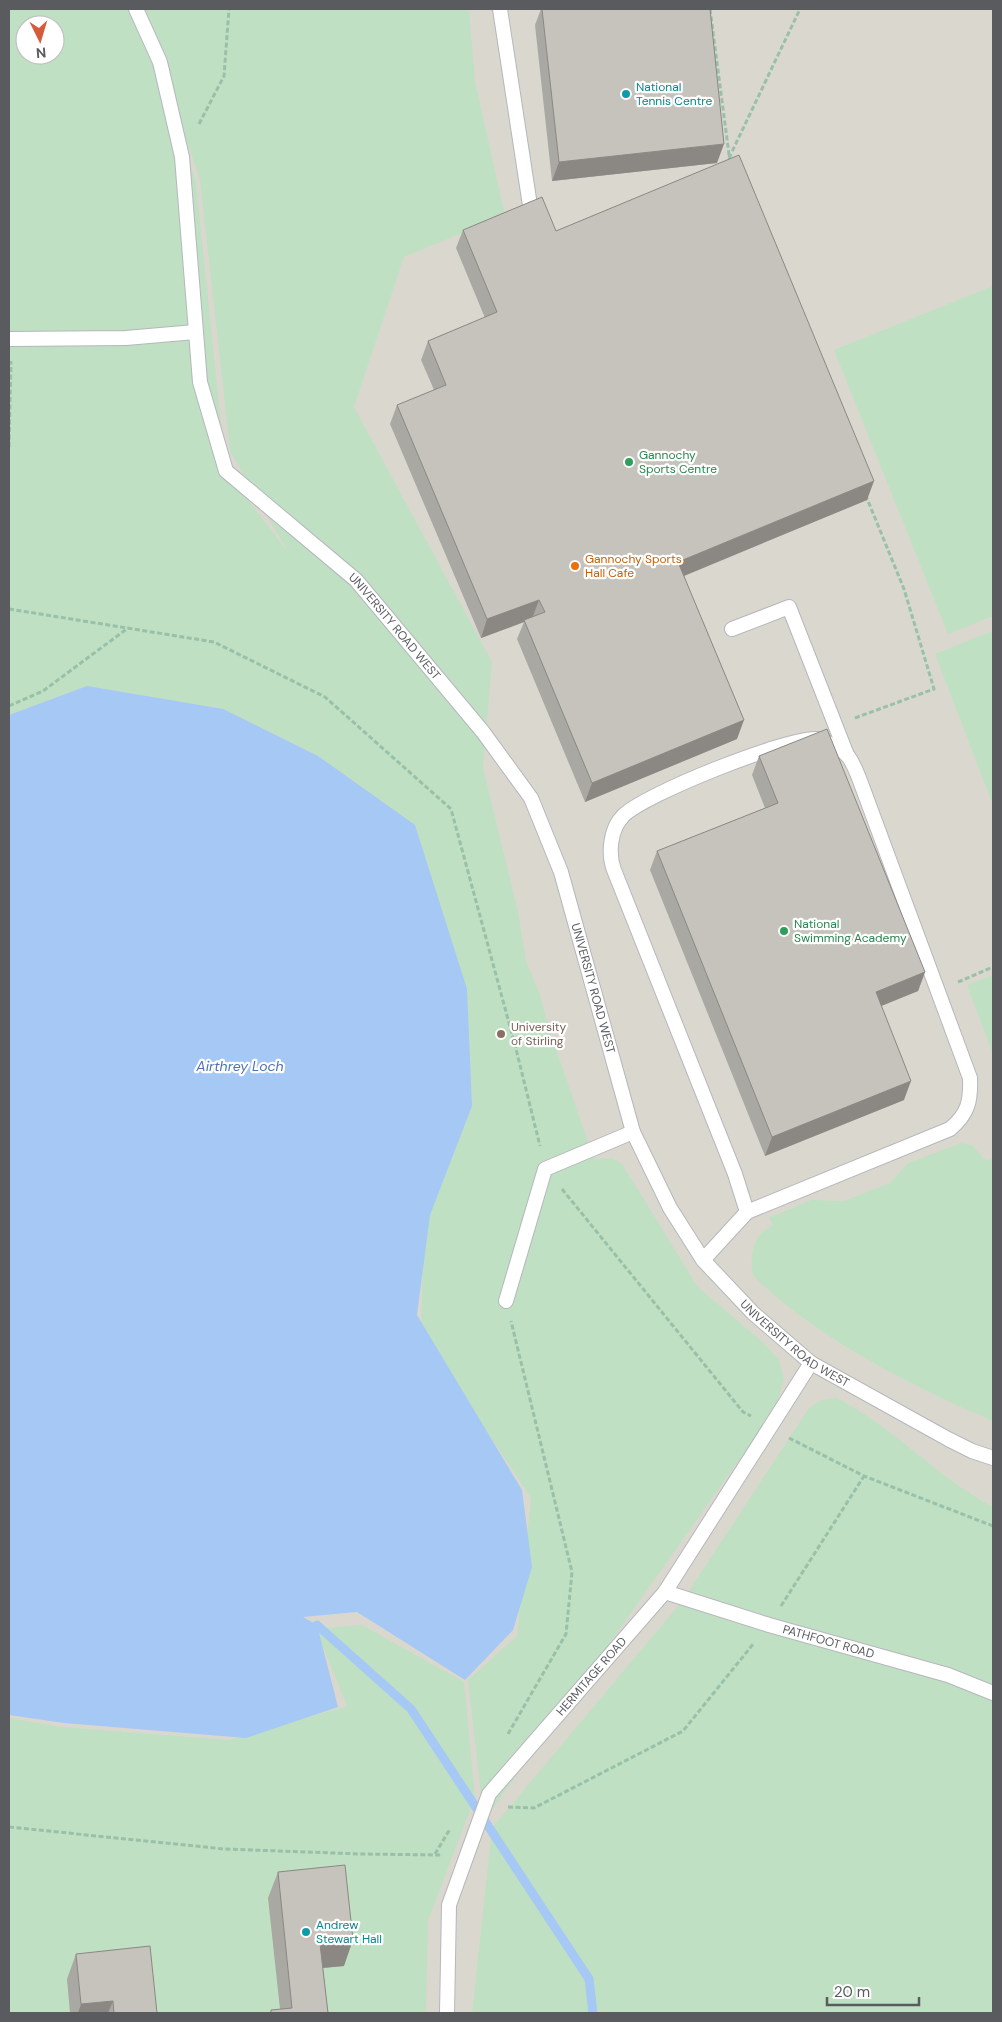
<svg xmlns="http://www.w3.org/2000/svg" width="1002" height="2022" font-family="'DM Sans',sans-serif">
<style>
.education{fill:#dad8ce;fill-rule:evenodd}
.green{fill:#bfe0c3;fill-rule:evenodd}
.water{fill:#a5c8f5}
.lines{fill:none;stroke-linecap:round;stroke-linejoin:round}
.stream{stroke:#a5c8f5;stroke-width:9}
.service-casing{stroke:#b6b7bc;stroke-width:16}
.path{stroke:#99c0a9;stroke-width:3;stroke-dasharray:5 2.5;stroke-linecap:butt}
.service{stroke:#fff;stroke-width:14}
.wall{fill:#aaa8a3}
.shaded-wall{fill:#8b8884}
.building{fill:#c6c3bd;stroke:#8b8884}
.culture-dot{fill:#0f9aa8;stroke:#fff;stroke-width:2}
.leisure-dot{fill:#2e9e5b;stroke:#fff;stroke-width:2}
.food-dot{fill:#e8710a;stroke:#fff;stroke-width:2}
.education-dot{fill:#8d6e63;stroke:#fff;stroke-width:2}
.labels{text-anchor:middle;stroke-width:4.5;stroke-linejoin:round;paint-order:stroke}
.culture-label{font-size:12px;fill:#0d838f;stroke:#fff;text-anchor:start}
.leisure-label{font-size:12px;fill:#27864d;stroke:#fff;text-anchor:start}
.food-label{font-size:12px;fill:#c56008;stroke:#fff;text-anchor:start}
.street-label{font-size:12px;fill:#595b5f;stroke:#fff}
.education-label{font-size:12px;fill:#785e54;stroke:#fff;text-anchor:start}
.water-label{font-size:14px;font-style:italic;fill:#4c71b4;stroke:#fff}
</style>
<rect width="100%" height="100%" fill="#eae9e0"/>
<path class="education" d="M9,9H993V2013H9ZM25,25H55V55H25Z"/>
<path class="green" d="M9,9H140L196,183L226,471L288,552L230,451L200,180L142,9H469L475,82L505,215L404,257L354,407L492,662L483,768L518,912L526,961L540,994L548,1026L594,1159L612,1158L622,1164L698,1287L765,1344L779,1360L784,1379L775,1409L484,1821L468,1680L517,1636L531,1498L421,1332L423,1230L472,1106L467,989L87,686L9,715ZM25,25H55V55H25Z
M993,286V616L948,634L834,350Z
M993,631V805L935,654Z
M993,975V1054L967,985Z
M961,1143L972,1145L986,1161L993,1158V1421C920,1390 832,1346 772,1293C767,1288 756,1281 753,1274C749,1265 753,1245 758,1237C761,1232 769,1228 773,1225L769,1218L811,1200L844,1201L890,1183L908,1163Z
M837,1398C893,1427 937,1477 993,1507V2013H472L492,1828L683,1600L809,1408L822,1400Z
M362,1625L464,1682L475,1797L428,1921L426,2013H9V1718L61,1727L229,1740L347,1706L316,1629Z"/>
<path class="water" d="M87,686L223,709L318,756L415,825L467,989L472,1106L430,1215L417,1315L522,1490L532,1567L513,1630L465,1680L357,1612L303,1617L317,1625L338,1707L246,1738L64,1723L9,1715V715Z"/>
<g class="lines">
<path class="stream" d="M317,1625L411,1709L589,1979L593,2013"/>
<g class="service-casing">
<g id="service">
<path id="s1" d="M136,9L160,62L182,157L200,382L226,471L356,580L483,732L531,798L561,872L633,1132L670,1208L703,1260L753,1313L811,1363L948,1439L972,1451L993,1458"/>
<path d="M500,9L531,212"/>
<path d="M9,339L126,338L195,332"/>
<path d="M732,629L789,607L847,755"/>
<path d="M703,1260L747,1212L950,1129C968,1114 971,1101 970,1078L859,778C856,771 852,760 847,755C841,749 824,740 816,739C786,738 644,794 623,816C610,829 608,854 614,870L735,1174L747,1212"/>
<path d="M506,1301L545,1169L633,1132"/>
<path id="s2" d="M665,1592L769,1625L948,1675L993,1693"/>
<path id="s3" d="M447,2013L449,1905L489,1794L665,1592L811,1363"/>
</g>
</g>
<path class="path" d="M710,9L730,162
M199,124L224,76L229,9
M729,158L800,9
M9,447L11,361
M9,609L214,642L325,697L451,809L515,1045L540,1146
M9,706L43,691L128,628
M855,718L934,689L904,589L866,496
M958,982L993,967
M562,1189L743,1412L751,1416
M789,1438L864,1476L993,1526
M781,1606L864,1476
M508,1734L566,1634L572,1572L511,1321
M508,1807L534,1808L683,1731L754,1643
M9,1827L224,1849L361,1854L443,1855
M435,1854L450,1829"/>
<use href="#service" class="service"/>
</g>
<path class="wall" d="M541,9H542L717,163L552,181L535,25Z
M463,230L556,231L867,500L684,575L737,739L585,802L517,639L524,622L481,638L390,424L397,405L434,390L421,360L428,341L485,318L456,248Z
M759,756L925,972L918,991L881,1006L904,1100L765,1156L650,870L657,851L765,808L752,775Z
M278,1872L344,1966L323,1968L328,2013H270L271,2010L280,2009L268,1898Z
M76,1954L157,2013H70L67,1979Z"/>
<path class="shaded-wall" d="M724,144L717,163L552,181L559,162Z
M874,481L867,500L672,581L678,562Z
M539,600L532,619L524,620V622L481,638L487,619Z
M744,720L737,739L585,802L592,783Z
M925,972L918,991L869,1011L876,992Z
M911,1081L904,1100L765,1156L772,1137Z
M353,1940L344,1966L311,1969L320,1944Z
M113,2001L108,2013H78L81,2004Z"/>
<path class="building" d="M542,9H710L724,144L559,162Z
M739,155L874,481L678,562L744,720L592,783L524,620L545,612L539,600L487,619L397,405L446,385L428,341L497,312L463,230L542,197L556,231Z
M827,729L925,972L876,992L911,1081L772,1137L657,851L778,803L759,756Z
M345,1865L353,1940L320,1944L328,2013H271V2010L292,2008L278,1872Z
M150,1946L157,2013H114L113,2001L81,2004L76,1954Z"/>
<g class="culture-dot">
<circle cx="626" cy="94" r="5"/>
<circle cx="306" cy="1932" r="5"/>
</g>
<g class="leisure-dot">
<circle cx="629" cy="462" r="5"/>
<circle cx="784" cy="931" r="5"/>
</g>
<circle class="food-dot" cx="575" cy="566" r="5"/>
<circle class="education-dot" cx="501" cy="1034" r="5"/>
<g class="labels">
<g class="culture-label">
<text x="636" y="91">National<tspan x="636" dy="14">Tennis Centre</tspan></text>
<text x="316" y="1929">Andrew<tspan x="316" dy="14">Stewart Hall</tspan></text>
</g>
<g class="leisure-label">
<text x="639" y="459">Gannochy<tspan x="639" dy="14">Sports Centre</tspan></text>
<text x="794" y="928">National<tspan x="794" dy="14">Swimming Academy</tspan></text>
</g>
<g class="food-label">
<text x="585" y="563">Gannochy Sports<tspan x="585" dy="14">Hall Cafe</tspan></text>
</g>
<g class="street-label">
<text dy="4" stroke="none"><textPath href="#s1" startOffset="704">UNIVERSITY ROAD WEST</textPath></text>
<text dy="4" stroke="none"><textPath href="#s1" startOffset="1124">UNIVERSITY ROAD WEST</textPath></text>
<text dy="4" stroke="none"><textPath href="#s1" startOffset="1544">UNIVERSITY ROAD WEST</textPath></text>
<text dy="4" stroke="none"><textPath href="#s2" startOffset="171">PATHFOOT ROAD</textPath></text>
<text dy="4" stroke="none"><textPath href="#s3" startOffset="382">HERMITAGE ROAD</textPath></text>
</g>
<g class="education-label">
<text x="511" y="1031">University<tspan x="511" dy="14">of Stirling</tspan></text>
</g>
<g class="water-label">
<text x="240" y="1071">Airthrey Loch</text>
</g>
</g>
<rect width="1002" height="2022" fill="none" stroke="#595b5f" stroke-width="20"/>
<g transform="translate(40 40) rotate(175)"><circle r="24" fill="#ffffff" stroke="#bdbdbf"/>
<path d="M0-4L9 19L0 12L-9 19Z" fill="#d55b3b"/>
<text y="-8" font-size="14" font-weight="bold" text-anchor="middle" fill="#595b5f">N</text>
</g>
<path d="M827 1997v8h92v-8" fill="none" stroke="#595b5f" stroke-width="2.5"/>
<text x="834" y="1997" font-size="15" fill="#595b5f" stroke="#ffffff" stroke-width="4" paint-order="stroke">20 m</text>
</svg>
